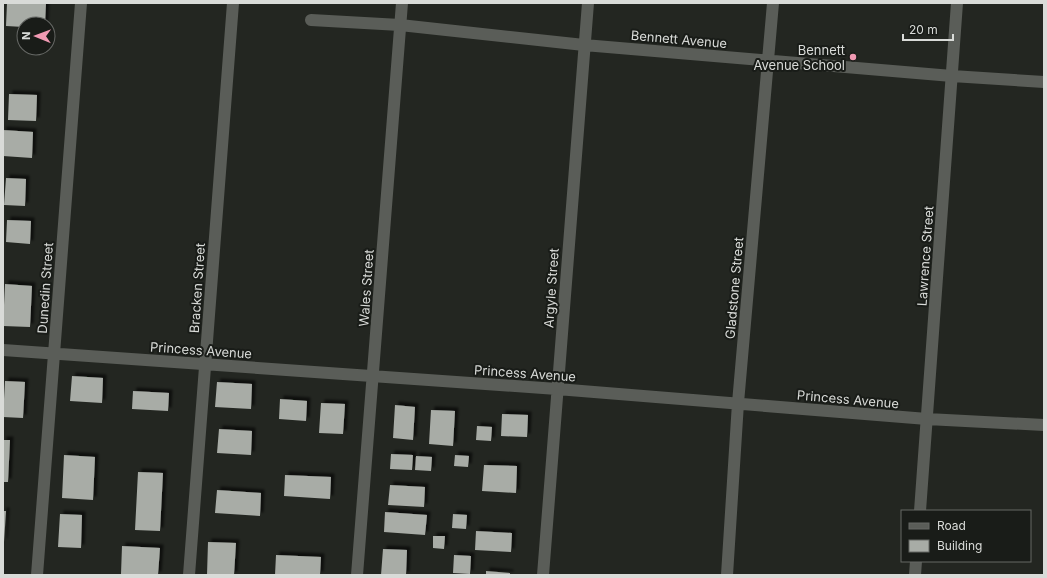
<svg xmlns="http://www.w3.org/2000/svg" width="1047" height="578" font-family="Inter,sans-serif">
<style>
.building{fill:#a8aca6;filter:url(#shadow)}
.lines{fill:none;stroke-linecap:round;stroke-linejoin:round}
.street{stroke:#5a5d58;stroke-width:12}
.poi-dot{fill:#f19ab3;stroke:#191c18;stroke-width:1.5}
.labels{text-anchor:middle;stroke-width:4;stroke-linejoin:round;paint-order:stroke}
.street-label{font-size:13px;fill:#d9dbd8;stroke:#191c18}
.poi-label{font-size:13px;fill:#d9dbd8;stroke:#191c18;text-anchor:end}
</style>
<defs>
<filter id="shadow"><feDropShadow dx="3.5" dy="-3.5" stdDeviation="1" flood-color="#0009"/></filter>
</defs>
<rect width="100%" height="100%" fill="#232621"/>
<path class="building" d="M7,3H46L45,24H24V27L6,26Z
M9,94L37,95L36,121L8,120Z
M3,130L33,132L32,158L3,156Z
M6,178L26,179L25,206L4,205Z
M7,220L31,221L30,244L6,242Z
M5,284L32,286L30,327L3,326Z
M72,376L103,378L102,403L70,401Z
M5,381L25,382L23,418L3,417Z
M217,382L252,384L251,409L215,407Z
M133,391L169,393L168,411L132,409Z
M280,399L307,401L306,421L279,419Z
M321,403L345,404L343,434L319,433Z
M395,405L415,407L413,440L393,438Z
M431,410L455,411L453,446L429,444Z
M502,414L528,415L527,437L501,436Z
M477,426L492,427L491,441L476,440Z
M219,429L252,431L251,455L217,453Z
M3,440H10L8,482H3Z
M391,454L413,455L412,470L390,469Z
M64,455L95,457L93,500L62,498Z
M455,455L469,456L468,467L454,466Z
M416,456L432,457L431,471L415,470Z
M484,465L517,466L516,493L482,491Z
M138,472L163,473L160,531L135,530Z
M285,475L331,477L330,499L284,496Z
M390,485L425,487L424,507L388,505Z
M217,490L261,493L260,516L215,513Z
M3,511H6L4,542H3Z
M385,512L427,515L425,535L384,532Z
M60,514L82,515L81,548L58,547Z
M453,514L467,515L466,529L452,528Z
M476,531L512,533L511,552L475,550Z
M433,536H445L444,549L433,548Z
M208,542L236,543L234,575H207Z
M122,546L160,548L158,575L121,574Z
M383,549L407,550L406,575H381Z
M276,555L321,557L320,575H275Z
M454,555L471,556L470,574L453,573Z
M486,571L510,573V575H486Z"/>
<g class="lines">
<path class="street" d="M311,20L400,25L584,45L952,76L1044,82
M3,350L557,389L927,419L1044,425
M920,511L957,3
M37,575L81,3
M189,575L233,3
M357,575L402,3
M543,575L588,3
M727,575L738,403L773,3
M915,575L916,561"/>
</g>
<circle class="poi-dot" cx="853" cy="57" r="4"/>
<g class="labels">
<g class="street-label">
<text transform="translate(679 39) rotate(5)" y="5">Bennett Avenue</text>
<text transform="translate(925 256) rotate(-86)" y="5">Lawrence Street</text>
<text transform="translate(45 288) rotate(-86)" y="5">Dunedin Street</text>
<text transform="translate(197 288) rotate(-86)" y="5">Bracken Street</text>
<text transform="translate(366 288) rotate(-86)" y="5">Wales Street</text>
<text transform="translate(551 288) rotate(-86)" y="5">Argyle Street</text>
<text transform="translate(734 288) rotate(-85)" y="5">Gladstone Street</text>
<text transform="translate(201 350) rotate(4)" y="5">Princess Avenue</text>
<text transform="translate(525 373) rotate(4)" y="5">Princess Avenue</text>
<text transform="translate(848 399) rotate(5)" y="5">Princess Avenue</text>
</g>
<g class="poi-label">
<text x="845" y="55">Bennett<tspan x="845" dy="15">Avenue School</tspan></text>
</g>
</g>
<rect width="1047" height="578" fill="none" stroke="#d9dbd8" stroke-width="8"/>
<rect x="901" y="510" width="130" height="52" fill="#191c18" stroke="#666865"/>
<rect x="909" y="523" width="20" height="6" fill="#5a5d58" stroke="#666865"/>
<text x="937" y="530" font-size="12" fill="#d9dbd8">Road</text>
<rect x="909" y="540" width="20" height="12" fill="#a8aca6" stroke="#666865"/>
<text x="937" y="550" font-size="12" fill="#d9dbd8">Building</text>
<g transform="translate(36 36) rotate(271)"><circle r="19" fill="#191c18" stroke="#666865"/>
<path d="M0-3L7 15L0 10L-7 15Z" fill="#f19ab3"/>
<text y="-6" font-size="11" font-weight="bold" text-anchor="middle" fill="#d9dbd8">N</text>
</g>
<path d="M903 34v6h50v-6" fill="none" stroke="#d9dbd8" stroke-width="2"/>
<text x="909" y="34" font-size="12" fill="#d9dbd8" stroke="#191c18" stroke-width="3" paint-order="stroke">20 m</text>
</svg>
